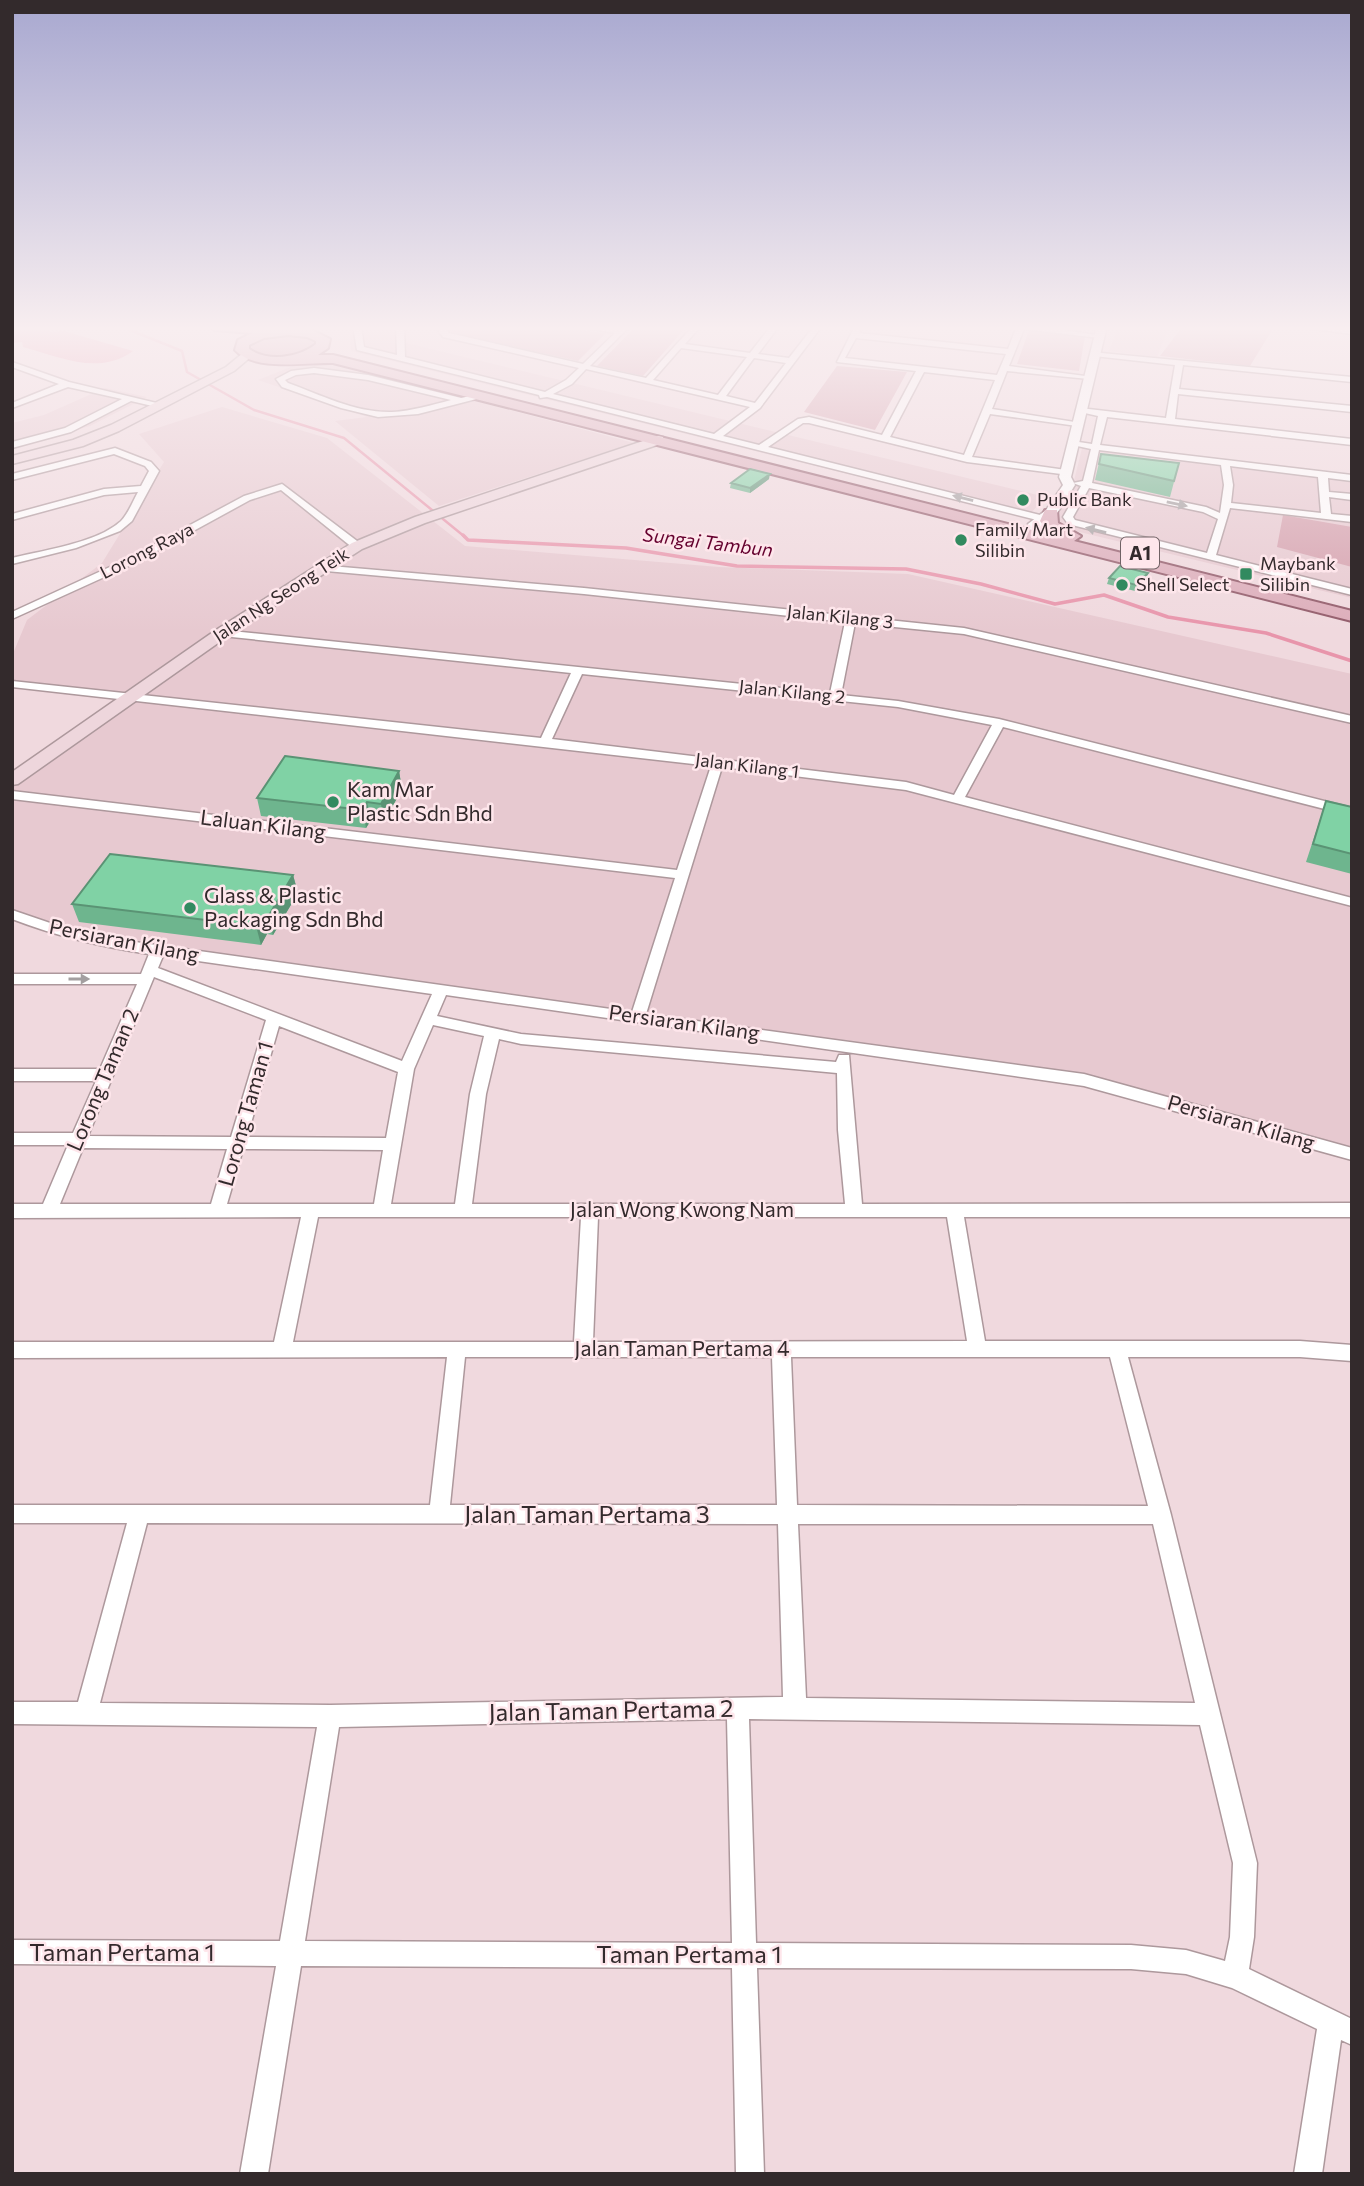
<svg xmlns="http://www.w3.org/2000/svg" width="1364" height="2186" font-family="Commissioner,sans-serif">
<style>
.built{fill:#e7c9d0}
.green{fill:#d49fac}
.water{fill:#e895ab}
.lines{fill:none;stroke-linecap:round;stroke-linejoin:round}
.stream-far1{stroke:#e895ab;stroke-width:2.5}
.stream{stroke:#e895ab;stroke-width:3.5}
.minor-casing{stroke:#ad989c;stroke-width:3}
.tertiary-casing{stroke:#ad989c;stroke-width:3}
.secondary-casing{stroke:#ad989c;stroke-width:3}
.primary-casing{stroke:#925b6a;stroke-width:4}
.minor{fill:#fff;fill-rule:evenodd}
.tertiary{fill:#fff;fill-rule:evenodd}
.secondary{fill:#eed6dc;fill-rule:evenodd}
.primary{fill:#dcadba;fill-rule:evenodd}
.wall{fill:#6eb58e}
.shaded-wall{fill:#5a9374}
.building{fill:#80d2a5;stroke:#5a9374;stroke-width:2}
.oneway{fill:#a39fa0}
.poi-dot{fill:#328a5f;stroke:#fee6eb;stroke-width:2.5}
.labels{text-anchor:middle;stroke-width:5;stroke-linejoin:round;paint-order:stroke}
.far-poi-label{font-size:18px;fill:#332a2c;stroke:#fee6eb;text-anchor:start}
.far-street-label{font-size:18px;fill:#332a2c;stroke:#fee6eb}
.far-water-label{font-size:19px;font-style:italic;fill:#65002e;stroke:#fee6eb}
.shield{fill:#fee6eb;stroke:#706265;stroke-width:2}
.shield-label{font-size:19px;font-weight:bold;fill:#332a2c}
.poi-label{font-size:21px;fill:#332a2c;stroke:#fee6eb;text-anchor:start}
.street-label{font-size:21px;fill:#332a2c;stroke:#fee6eb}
.near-street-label{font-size:24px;fill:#332a2c;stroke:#fee6eb}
</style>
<rect width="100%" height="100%" fill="#f0d9de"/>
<path class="built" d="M350,326H400L402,342L1046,497L1026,518L351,351Z
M1119,326H1169L1157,357L1109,351Z
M326,363L483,403L634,443L439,506L335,421L367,417L258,380L293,366Z
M105,388L147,397L90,426L12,448V423L44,415Z
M222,407L327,438L465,546L719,567L908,574L1352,674V1153L1085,1078L78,935L12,909V776L124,698L12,683V656L27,620L102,563L164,462L139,434Z
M1083,444L1352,476V598L1063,528L1055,518L1073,485Z"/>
<path class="green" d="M450,326H543L606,333L578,361L452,333Z
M636,326H687L643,376L597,366Z
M1183,326H1267L1274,327L1250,366L1160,356Z
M1029,330L1085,336L1079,371L1017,364Z
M293,332L316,340L315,344C297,359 269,359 249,351L248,341Z
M837,366L907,372L875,430L804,412Z
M1283,515L1352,527V567L1277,547Z"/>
<path class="water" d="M19,326L50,327V332L64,331L133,351C99,376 60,357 23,347L22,342L12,343V328Z"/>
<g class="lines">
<path class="stream-far1" d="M120,326L182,351L187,372L254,410L344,438L465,537"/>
<path class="stream" d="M463,535L468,540L626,548L737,566L906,569L981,584L1055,604L1104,595L1168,617L1266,633L1352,661"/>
<g class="minor-casing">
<path id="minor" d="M353,326H361L364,347L397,355L396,326H404L405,357L545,392L566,380L579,368L443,337L435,326H443L449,333L583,364L615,333L573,326L619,328L630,326L590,366L646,378L693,326H701L685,344L750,353L771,326H779L758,354L789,358L814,326H822L760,408L723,436L759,445L798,419L809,417L882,435L916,371L837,362L855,326H863L859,333L1008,349L1017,326H1037L1103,336L1099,338L1024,329L1009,366L1093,377L1089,379L1007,371L992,409L1081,423L1077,426L990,414L972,457L1066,470L1069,471V475L967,462L809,423H803L768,447L1048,517V521L1045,522L547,397L540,398L539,395L357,350ZM856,338L1006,354L997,375L845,358ZM681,348L747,357L718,395L653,380ZM754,358L786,363L755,403L726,396ZM586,369L750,407L714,434L553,394L572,384ZM924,372L995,380L964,455L890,437Z
M1301,326L1352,330V334L1305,328Z
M1091,352L1352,377V382L1183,365L1179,389L1352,406V412L1178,394L1175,419L1352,439V445L1107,417L1100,445L1352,475V481L1328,478L1329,492L1352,494V500L1329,497L1331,514L1352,516V522L1230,508L1216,555L1352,589V595L1068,524L1063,517L1081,486L1073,483L1083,481L1091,449L1068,444L1072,441L1092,444L1098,416L1076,411L1080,408L1166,418L1175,365L1094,356ZM1099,450L1221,465L1224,485L1220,513L1206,507L1092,483ZM1230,466L1318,477L1321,513L1231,503L1233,485ZM1089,488L1203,512L1218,519L1207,553L1075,520L1073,517Z
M12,362L69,382L165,405L161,408L131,401L71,432L12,448V442L65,428L122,399L68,387L12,408V403L59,384L12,367Z
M314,368L368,375L461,398L484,393L488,396L418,414L378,417L341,408L282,387L276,379L291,371ZM314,373L368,380L451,400C432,405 412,411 392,412C356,413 321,395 288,383L285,380L296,375Z
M115,448L151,462L159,471L132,521L120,531L76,548L12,564V558C44,550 97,543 121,521C128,514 133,501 138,492L104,495L12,520V514L104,489L141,486L149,471L145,466L114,454L12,480V474Z
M282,484L361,544V548H353L281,490L250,500L133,564L12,619V612L125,560L244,496Z
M319,565L584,588L964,628L1352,716V723L964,634L855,623L841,695L898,701L999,719L1352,808V816L1003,727L965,797L1352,898V906L906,790L722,767L646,1014L1084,1074L1352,1148V1160L1084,1086L446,995L437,1016L521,1034L836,1062L839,1055H849L862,1204L1352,1203V1217H964L985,1341H1300L1352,1345V1361L1300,1357H1128L1171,1515L1257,1863L1254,1937L1249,1969L1352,2019V2045L1341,2040L1322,2174H1294L1317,2029L1232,1988L1186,1974L1131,1969L757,1968L764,2174H736L732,1968L301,1966L268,2174H240L276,1966L12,1964V1940L280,1941L317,1727L12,1724V1702H78L127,1523H12V1505H430L447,1357L12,1358V1342H274L301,1217L12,1218V1204H43L68,1145H12V1133H73L96,1081H12V1069H100L137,984H12V974H141L149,954C103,947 56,936 12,919V910L53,924L121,940L632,1012L675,878L12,799V791L677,870L711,766L12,687V681L541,738L571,673L222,636L217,633L222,630L830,693L845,622L584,594L315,570V566ZM582,674L898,707L992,725L954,795L906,782L552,739ZM163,956L432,994L402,1061L158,968ZM154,977L266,1020L231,1137L88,1136ZM433,1025L484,1036L470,1094L455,1204H391L414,1069ZM279,1026L398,1072L386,1138L247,1137ZM499,1039L521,1044L837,1073L838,1130L845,1204H472L486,1094ZM83,1148L227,1149L211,1204H60ZM243,1149L383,1150L374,1204H227ZM318,1217H581L574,1342H293ZM598,1217H947L967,1341L593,1342ZM465,1357H772L777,1505H450ZM791,1357H1110L1148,1506L797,1505ZM147,1523L778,1524L783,1697L330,1705L100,1703ZM798,1524H1153L1195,1703L806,1698ZM727,1719L732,1943L305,1941L339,1727ZM749,1719L1200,1725L1233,1863L1230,1937L1225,1961L1186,1950L1131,1945L756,1943Z"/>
</g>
<g class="tertiary-casing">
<path id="tertiary" d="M1097,326H1107L1071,477L1075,485C1065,500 1050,533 1028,530V524L1046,510L1063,485L1059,477Z"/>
</g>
<g class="secondary-casing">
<path id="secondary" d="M243,353L253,355L234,371L119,431L83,446L12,464V456L73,440L111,425L226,367Z
M658,436L663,437V443L425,523L362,549L228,636L18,784L12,785V772L216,630L352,543L415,517Z"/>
</g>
<g class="primary-casing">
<path id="primary" d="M209,326L310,329L330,339L328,348L318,355H333L1064,538L1046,529L1040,521L1045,510H1057L1058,523L1081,536L1074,541L1352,611V621L333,363C305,362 255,372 235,350L238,340L252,333L215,330ZM288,335L307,337L316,341V344C298,358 268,362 249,349V345L264,338Z"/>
</g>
<use href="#minor" class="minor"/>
<use href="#tertiary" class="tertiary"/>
<use href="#secondary" class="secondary"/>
<use href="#primary" class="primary"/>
</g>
<path class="wall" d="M1101,454L1179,463L1170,497L1095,480Z
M769,479L750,493L730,488L731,483Z
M1109,578L1147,579L1135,591L1107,584Z
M399,771L402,789L384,822L371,820L366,828L261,816L257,798Z
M1326,801L1352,807V874L1306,862Z
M293,875L298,893L273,935L267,934L261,945L79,922L72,904Z"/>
<path class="shaded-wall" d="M770,474L769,479L750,493V488Z
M1148,573L1147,579L1135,591L1136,585Z
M399,771L402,789L384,822L381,804Z
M367,802L371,820L366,828L363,810Z
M293,875L298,893L273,935L268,917Z
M262,916L267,934L261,945L256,926Z"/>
<path class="building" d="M1101,454L1179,463L1174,481L1099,464Z
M750,469L770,474L750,488L731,483Z
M1120,566L1148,573L1136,585L1109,578Z
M285,756L399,771L381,804L367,802L363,810L257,798Z
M1326,801L1352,807V854L1313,844Z
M110,854L293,875L268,917L262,916L256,926L72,904Z"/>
<defs><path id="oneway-solid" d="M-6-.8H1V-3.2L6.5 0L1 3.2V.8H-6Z" transform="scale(1.75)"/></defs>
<g class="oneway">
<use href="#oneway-solid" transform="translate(963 498) rotate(-166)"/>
<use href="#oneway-solid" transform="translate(1177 504) rotate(12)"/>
<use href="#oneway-solid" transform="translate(1096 530) rotate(-166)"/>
<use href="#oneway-solid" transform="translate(79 979)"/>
</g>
<linearGradient id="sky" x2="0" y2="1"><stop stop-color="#a8a8d0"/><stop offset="0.52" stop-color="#f8eef0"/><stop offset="1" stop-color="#f8eef0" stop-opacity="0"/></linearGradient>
<rect width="1364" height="632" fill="url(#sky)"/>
<g class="poi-dot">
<circle cx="1023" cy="500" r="7"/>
<circle cx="961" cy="540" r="7"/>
<rect x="1239" y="567" width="14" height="14" rx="3.5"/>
<circle cx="1122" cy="585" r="7"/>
<circle cx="333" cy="802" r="7"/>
<circle cx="190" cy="908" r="7"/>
</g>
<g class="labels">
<g class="far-poi-label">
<text x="1037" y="506">Public Bank</text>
<text x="975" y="536">Family Mart<tspan x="975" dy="21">Silibin</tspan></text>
<text x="1260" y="570">Maybank<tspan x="1260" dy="21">Silibin</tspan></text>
<text x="1136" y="591">Shell Select</text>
</g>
<g class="far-street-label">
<text transform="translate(147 551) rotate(-27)" y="6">Lorong Raya</text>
<text transform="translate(281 595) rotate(-33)" y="6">Jalan Ng Seong Teik</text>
<text transform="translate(840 617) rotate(6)" y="6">Jalan Kilang 3</text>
<text transform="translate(792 692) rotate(6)" y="6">Jalan Kilang 2</text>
<text transform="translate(747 766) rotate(7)" y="6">Jalan Kilang 1</text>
</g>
<g class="far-water-label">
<text transform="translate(708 542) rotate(7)" y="7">Sungai Tambun</text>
</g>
<rect class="shield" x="1121" y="537.5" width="38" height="31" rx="5"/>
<g class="shield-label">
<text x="1140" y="560">A1</text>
</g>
<g class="poi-label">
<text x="347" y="797">Kam Mar<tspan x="347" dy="24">Plastic Sdn Bhd</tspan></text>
<text x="204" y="903">Glass &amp; Plastic<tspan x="204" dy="24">Packaging Sdn Bhd</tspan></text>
</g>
<g class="street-label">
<text transform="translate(263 825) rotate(7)" y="7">Laluan Kilang</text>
<text transform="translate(124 941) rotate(11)" y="7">Persiaran Kilang</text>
<text transform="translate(684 1023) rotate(8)" y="7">Persiaran Kilang</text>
<text transform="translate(103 1080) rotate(-67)" y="7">Lorong Taman 2</text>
<text transform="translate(246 1114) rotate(-74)" y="7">Lorong Taman 1</text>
<text transform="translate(1241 1123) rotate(16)" y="7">Persiaran Kilang</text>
<text x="682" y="1217">Jalan Wong Kwong Nam</text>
<text x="682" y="1356">Jalan Taman Pertama 4</text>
</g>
<g class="near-street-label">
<text x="587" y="1523">Jalan Taman Pertama 3</text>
<text transform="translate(611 1711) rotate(-1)" y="8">Jalan Taman Pertama 2</text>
<text x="122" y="1961">Taman Pertama 1</text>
<text x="689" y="1963">Taman Pertama 1</text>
</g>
</g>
<rect width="1364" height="2186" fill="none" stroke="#332a2c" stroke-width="28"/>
</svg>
